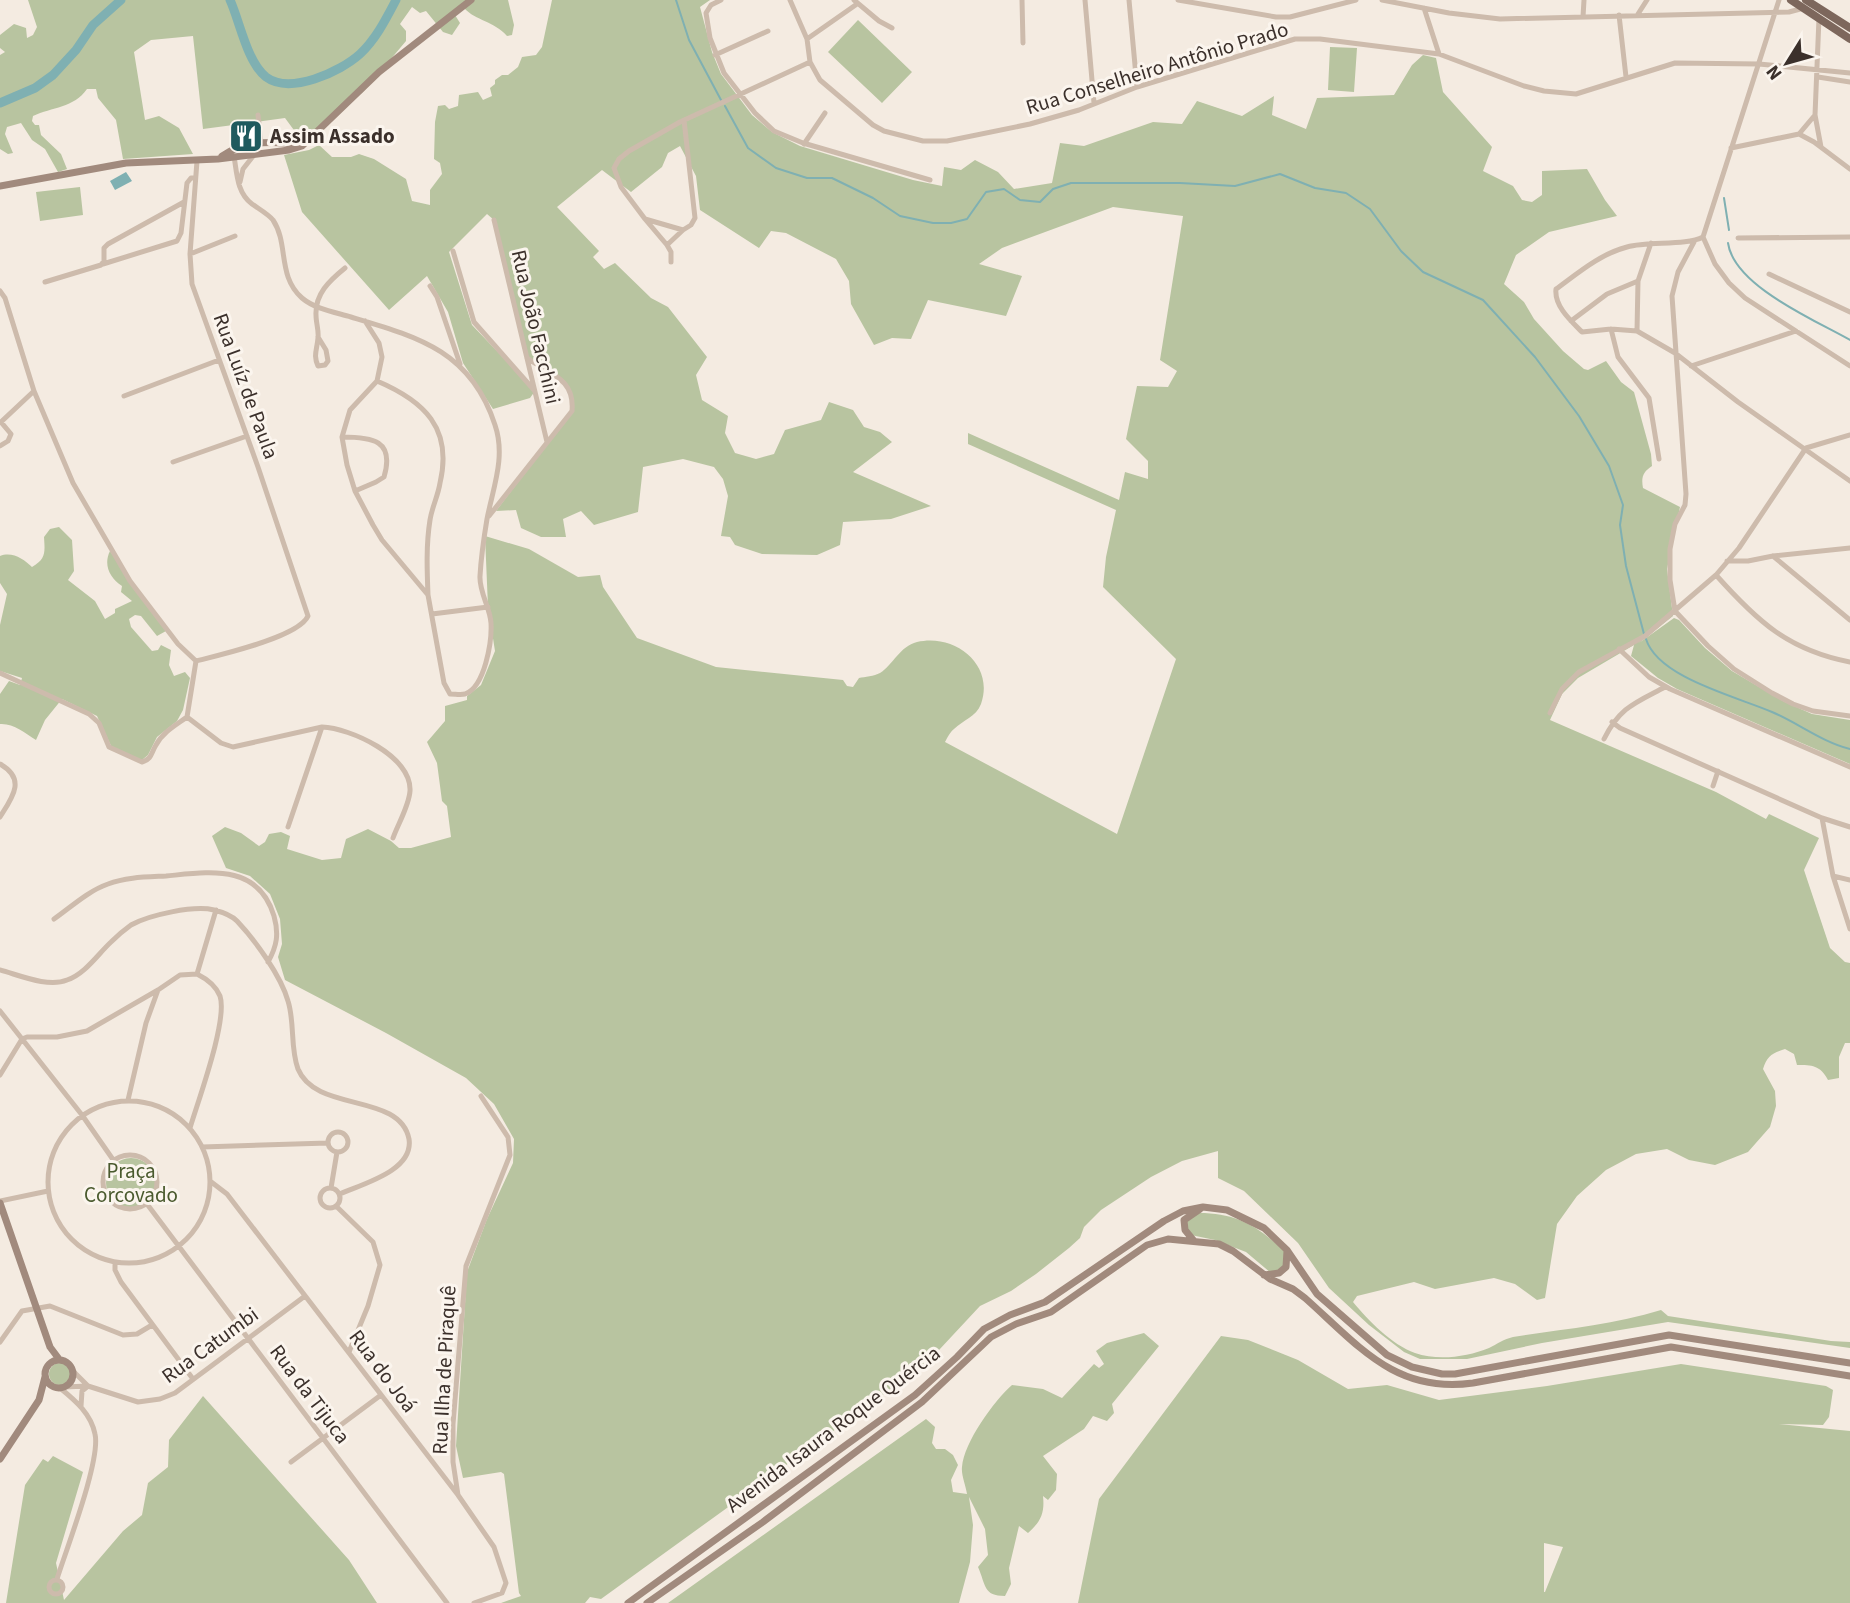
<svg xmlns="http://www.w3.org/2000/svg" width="1850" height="1603" font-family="'Source Sans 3',sans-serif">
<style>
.green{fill:#b8c4a0;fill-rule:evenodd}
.water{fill:#7fb0b2}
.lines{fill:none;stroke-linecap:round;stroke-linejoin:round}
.stream{stroke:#7fb0b2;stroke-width:2}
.river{stroke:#7fb0b2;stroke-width:9}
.street{stroke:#cdbbac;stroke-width:5}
.secondary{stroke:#a18a7d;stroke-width:7}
.primary{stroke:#7d675c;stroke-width:8}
.labels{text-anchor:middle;stroke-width:6;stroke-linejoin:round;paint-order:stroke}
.street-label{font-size:21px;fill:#3b302b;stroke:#fbf5ee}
.poi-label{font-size:21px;font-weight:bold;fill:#3b302b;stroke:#fbf5ee;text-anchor:start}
.park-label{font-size:21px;fill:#4a5a2e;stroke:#fbf5ee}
</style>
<rect width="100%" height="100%" fill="#f4ebe1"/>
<path class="green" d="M28,0H508L514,25L512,35L507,36C494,21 476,21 464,8L455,15L460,23L452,35L443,32L426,11L420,13L412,7L400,24L406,31V41L363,92L302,141L285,118L203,129L193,36L151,40L134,52L145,120L159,116L179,128L193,154L123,159L116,120L98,98L96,89H87C74,108 52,107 33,116L32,121L35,125H39L41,135L61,154L67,169L58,172L45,149L32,140L21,123L7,127L5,134L13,153L8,154L0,149V55L5,52L0,48V35L14,24L26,28L27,38L33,35L37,27Z
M552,0H710L700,7L712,52L721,74L752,115L772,132L800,146L913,180L942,186L944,167L961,170L975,160L998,172L1014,189L1052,183L1060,143L1084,146L1153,122L1182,124L1197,101L1242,116L1274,96L1272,115L1306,129L1317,98L1394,95L1412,65L1423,55L1436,58L1443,92L1492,147L1483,171L1513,186L1522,200L1532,202L1542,195V171L1587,169L1605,200L1617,216L1549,232L1516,255L1504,284L1524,302L1534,319L1563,351L1584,369L1588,370L1606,361L1621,382L1634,392L1651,454L1652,466C1643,472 1641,477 1643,488L1680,507L1667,569L1673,616L1639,643L1674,618L1679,620L1705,648L1732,671L1783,701L1812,714L1850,720V764L1677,689L1658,678L1631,656L1634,645L1578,678L1562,694L1550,720L1716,792L1766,819L1769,814L1819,838L1804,870L1830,948L1845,962L1850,963V1043H1845L1839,1057V1078L1828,1080C1820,1065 1812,1065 1797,1065L1794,1054L1785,1049C1772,1053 1767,1056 1763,1069L1775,1091L1776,1106L1770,1127L1748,1152L1715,1165L1689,1160L1667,1149L1636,1154L1606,1170L1577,1196L1557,1224L1545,1298L1537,1300L1515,1284L1494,1278L1435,1289L1414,1282L1357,1296L1353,1302C1368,1320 1392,1345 1415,1353C1438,1361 1467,1357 1489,1348C1497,1344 1504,1339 1513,1337C1563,1329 1613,1325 1661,1310L1668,1316L1831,1341L1850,1342V1348L1668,1322L1542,1343L1467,1359H1420L1404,1352L1369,1325L1329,1288L1298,1243L1244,1191L1218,1178V1151L1182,1161L1151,1177L1101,1210L1084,1227L1080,1238L1069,1248L1036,1274L1011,1291L980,1306L939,1350L908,1377L601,1599L590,1597L585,1603H501L521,1596L519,1593L504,1474L501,1472L463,1478L456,1446L467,1272L487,1219L513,1163L514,1139L494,1104L466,1078L386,1033L285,980L278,957L282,944L280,919L270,894L250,876L226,868L212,836L225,827L241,833L259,846L265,842L269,834L281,832L290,836L287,849L322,860L341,858L346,839L368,829L391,841L399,848H411L451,837L447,806L442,801L437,763L427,742L445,721V706L467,700V696L481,685L495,651L488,607L485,536L529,549L578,577L600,575L603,587L637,638L716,667L843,680L847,686L853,687L859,678C865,677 874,676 880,673C893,665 900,646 917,642C954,633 995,664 981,704C976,717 963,720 954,729C950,732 947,738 945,742L1117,834L1176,659L1103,587L1106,557L1116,510L968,444V433L1119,500L1125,472L1148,479V461L1126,439L1137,386L1168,387L1177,371L1160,360L1183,216L1113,207L1002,248L979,264L1022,276L1006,316L928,300L911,339L892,338L874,345L851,304L849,281L836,259L786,233L771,231L759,248L700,210L696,176L680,146L668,153L662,167L631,192L602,170L557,207L599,251L593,257L604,269L615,263L651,298L668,307L707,357L696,375L702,400L728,416L725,433L735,453L756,459L774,454L785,430L821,420L829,402L853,410L864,427L880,432L892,442L853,472L931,506L891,519L843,522L840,545L817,555L762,554L735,545L730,537L721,536L728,496L723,479L714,467L683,459L643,467L638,512L594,525L581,511L563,519L566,537H541L521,528L516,510L496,511L572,411V393L557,376L527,358L494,220L487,214L449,252L472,325L535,391L530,398L493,409L463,363L448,312L427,276L389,310L302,212L284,155L309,150L319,145L332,157H351L359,154L374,159L406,179L412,201L430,205V190L442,174L440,163L434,159L435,122L438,106L445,105L449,109L458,106L459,95L478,92L483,100L492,96L490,88L495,84V80L502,75H508L518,67L522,57L536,55L542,47Z
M858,20L912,72L882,103L828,52Z
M1330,47L1357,48L1354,92L1328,90Z
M80,187L83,215L40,221L36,192Z
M59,527L72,540L74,571L68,580L95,601L105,619L115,613V609L132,601L121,592L122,586C110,578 103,565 110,551L166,631L157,636L141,616L135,615L129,619L131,627L152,651L158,650L161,645L171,650L169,665L174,676L185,672L190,678L183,710L177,721L157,737L148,755L142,760L112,748L97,716L62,699L45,720L36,740C25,733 13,723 0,724V694L9,681L20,685L22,678L0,671V625L7,594L0,583V556C12,551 24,559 32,567C46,559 45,553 44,537L50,529Z
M106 1183a25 25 0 1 1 50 0a25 25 0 1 1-50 0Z
M1199,1213C1236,1213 1258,1226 1284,1251V1270L1271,1273L1246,1252L1215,1240L1191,1235L1188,1232L1187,1221Z
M1144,1333L1159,1346L1112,1404L1114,1413L1107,1421L1093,1416L1084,1429L1043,1456L1057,1474L1056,1490L1048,1500L1043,1496C1045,1514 1040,1522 1028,1533L1019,1526L1009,1568L1011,1584L1005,1596C983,1596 986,1585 978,1567L988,1555L985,1529L969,1497L973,1525L970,1562L959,1603H668L926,1419L935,1427L932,1443L936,1449H945L953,1455L958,1465L951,1480L953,1492L967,1494C966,1486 961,1475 962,1467C964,1442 994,1401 1012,1385L1043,1389L1062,1398L1094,1364L1099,1368L1104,1364L1096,1351L1107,1343Z
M1221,1336L1248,1340L1298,1360L1348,1389L1387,1385L1439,1400L1547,1386L1681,1364L1826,1386L1833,1390L1829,1417L1823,1425L1779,1424L1850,1431V1603H1078L1099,1499ZM1544,1543L1563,1547L1545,1592H1544Z
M49 1374a11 11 0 1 1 22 0a11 11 0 1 1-22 0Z
M203,1396L349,1560L377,1603H6L25,1485L43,1459L48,1462L53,1456L83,1472L56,1563L64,1600L123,1531L142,1515L148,1483L168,1467L169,1440Z"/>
<path class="water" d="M126,172L132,181L115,190L110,181Z"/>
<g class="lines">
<path class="stream" d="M676,0L689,40L721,100
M725,106L748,148L776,168L807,178H832L873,198L900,216L933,223H951L967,219L986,192L1004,189L1020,200L1040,202L1053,189L1071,183H1180L1235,186L1280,174L1315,188L1346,193L1370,209L1401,251L1423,272L1483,300L1535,357L1579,416L1609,466L1623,505L1620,525L1626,566L1644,634
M1724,198L1729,230
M1728,243C1734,286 1815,320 1850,340
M1646,639C1658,678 1738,697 1772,712C1798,723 1822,742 1850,749"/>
<path class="river" d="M230,0C240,22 247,62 266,77C290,95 340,72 360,54C376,39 386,19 396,0
M0,103L35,88L53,75L76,50L93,25L121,0"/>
<path class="street" d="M721,0L711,5L706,13L710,38L724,73L755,113L774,131L803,143L930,180
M790,0L807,39L810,62L820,80L873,125L884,131L923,141H947L1030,124L1079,110L1137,87L1295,39H1320L1439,54L1524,86L1544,91L1576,94L1675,63L1759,64L1850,73
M854,0L879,21L892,28
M1022,0L1023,43
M1085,0L1094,103
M1129,0L1137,87
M1178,0L1276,17H1290L1356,0
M1382,0L1449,13L1500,19L1789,12L1804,8
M1424,8L1439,54
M1638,14L1647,0
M1619,15L1626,77
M1583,17L1584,0
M1819,18L1815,115L1821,147
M807,39L857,4
M715,55L768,31
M1818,77L1850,82
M258,115L261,143
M684,120L695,218L691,225L683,230L645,219L621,187L614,168L619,159L629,151L680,122L810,62
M1799,134L1814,142L1850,169
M1799,134L1815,115
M804,144L825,113
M1731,148L1799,134
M234,156C237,174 237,193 252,204C259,209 268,214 273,220C289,244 277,276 302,298C315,309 334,312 351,317C418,337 471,351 495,425C506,457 493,488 487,519C484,537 481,558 480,576C479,592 490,607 491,623C492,641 485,687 465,694C461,695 455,694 450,694L444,683L428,595L382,540L373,525L355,491L347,465L342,437L350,410L377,381L382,357L379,343L365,321
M240,182L243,169L254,155
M645,219L667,245L683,230
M494,220L547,442
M1703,237C1686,246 1649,241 1627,247C1600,254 1578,273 1556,289C1554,306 1571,321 1582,332L1611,329L1637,331L1675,353L1738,402L1850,481
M1703,237L1779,0
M1703,237L1715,264L1729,283L1745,298L1850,366
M1738,238L1850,237
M1694,242L1678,272L1672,296L1686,494L1685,505L1675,524L1670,549V580L1675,611L1708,646L1734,669L1772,693L1793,704L1813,711L1850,716
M667,245L671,252V262
M453,251L474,322L534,390
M190,254L235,236
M103,264L177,241L181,233L187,183L191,178H195
M1769,274L1850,312
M45,282L101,265L104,261V248L108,244L184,202
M430,286L437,297L460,364
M0,291L5,298L34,391L73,483L130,581L178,644L196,661
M1571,321L1607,294L1638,281
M1611,329L1618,357L1649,398L1659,459
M1637,331L1638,281L1651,243
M318,337L326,350L328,361L325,365L318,366C313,355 317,350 318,338C319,331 316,323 316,315C315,294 329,281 345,268
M1691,366L1796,331
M377,381C424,401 453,428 440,483C438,496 432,507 430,520C426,545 427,570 428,595
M124,396L219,360
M342,437C372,437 395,440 384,477L376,482L355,491
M0,446L8,441L11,434L1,422L34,391
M173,462L247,436
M489,516L572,411C575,378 549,374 527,358
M1773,556L1850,620
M1727,561H1748L1773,556L1850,548
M1716,575C1757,621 1788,650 1850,662
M432,614L488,607
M1619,649L1649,677L1670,689L1850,767
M196,661C220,655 299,637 308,616L258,467L192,284L190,254L197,161
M0,673L89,714L99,723L109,747L142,762C152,759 151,753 156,745C163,732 176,725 187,717
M1550,713L1562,689L1579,672L1645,636L1716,575L1739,548L1806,448L1850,435
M187,717L221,743L233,747L322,727C350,728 412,756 410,791C409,806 398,824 393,838
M187,717L196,661
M1612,722L1620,728L1822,818L1850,827
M1604,739C1620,707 1635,703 1665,687
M0,764C27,779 12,798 0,817
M1713,786L1718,771
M1822,818L1833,876L1850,929
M288,827L322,727
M1833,876L1850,880
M54,919C71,907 88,891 108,884C126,877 146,877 166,876C209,872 258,863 274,916C279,934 277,946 268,962
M0,970C19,975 48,988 67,980C85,974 98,954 111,942C117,936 124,930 131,925C149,915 194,905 214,910C222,912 231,915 237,921C255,940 281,976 288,1001C295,1023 290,1048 298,1069C316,1113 400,1092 409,1139C414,1171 362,1184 340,1194
M197,974L216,910
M0,1011L82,1115L114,1161
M0,1075L22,1039L27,1037H57L87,1031L158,990
M128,1100L146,1023L158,990L180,975L197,974
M48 1182a81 81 0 1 1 162 0a81 81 0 1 1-162 0Z
M190,1128C198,1101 228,1020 220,996C216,986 207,979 197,974
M328 1142a10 10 0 1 1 20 0a10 10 0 1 1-20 0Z
M202,1147L328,1143
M103 1182a27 27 0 1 1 54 0a27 27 0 1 1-54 0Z
M210,1181L227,1194L458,1495L494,1547L506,1583L502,1593L474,1603
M331,1188L337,1152
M320 1198a10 10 0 1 1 20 0a10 10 0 1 1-20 0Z
M0,1201L48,1191
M147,1204L447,1603
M336,1206L373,1242L380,1265L368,1306L349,1352
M115,1262V1270L121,1282L193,1379
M0,1342L22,1311L50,1306L123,1335L137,1334L152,1325
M73,1371L88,1386
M64,1387L88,1386L138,1402L160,1399L175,1393L305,1296
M81,1406L82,1391L87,1387
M291,1462L381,1395
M458,1495L453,1462V1424L466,1266L510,1155L508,1137L481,1096
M57,1579C66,1550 101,1460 95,1434C91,1414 76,1401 60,1388
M49 1587a7 7 0 1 1 14 0a7 7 0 1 1-14 0Z"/>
<path class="secondary" d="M222,156C244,140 276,141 301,145
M0,186L126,163L218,159L289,150L302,146L379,72L471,0
M0,1203L50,1347L59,1359
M1194,1241L1185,1230L1184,1220L1200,1209
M1264,1275L1279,1273L1286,1267L1287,1251
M45 1374a14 14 0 1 1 28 0a14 14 0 1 1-28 0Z
M0,1459L39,1400L45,1377
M628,1603L915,1395L957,1357L984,1329L1010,1315L1045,1302L1164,1221L1183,1211L1203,1207L1227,1210L1264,1228L1287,1250L1317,1294L1387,1355L1412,1367L1442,1374H1455L1669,1335L1850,1363
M647,1603L763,1522L922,1402L991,1337L1016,1324L1051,1312L1147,1245L1168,1239L1219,1244L1233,1251L1270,1279L1293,1289L1305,1298C1358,1345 1395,1394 1473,1383L1671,1347L1850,1376"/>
<path class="primary" d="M1791,0L1850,39
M1806,0L1850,28"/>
</g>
<defs>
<g id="restaurant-square" transform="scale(1.75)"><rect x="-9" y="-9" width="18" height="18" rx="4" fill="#1f5a5e" stroke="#fbf5ee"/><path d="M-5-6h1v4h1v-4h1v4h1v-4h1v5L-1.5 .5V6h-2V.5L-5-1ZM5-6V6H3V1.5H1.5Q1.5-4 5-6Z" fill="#fff"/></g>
</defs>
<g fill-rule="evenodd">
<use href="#restaurant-square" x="246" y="136"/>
</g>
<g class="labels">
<g class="street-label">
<text transform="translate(1157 68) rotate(-17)" y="7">Rua Conselheiro Antônio Prado</text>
<text transform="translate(536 327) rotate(77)" y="7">Rua João Facchini</text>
<text transform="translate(246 386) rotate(70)" y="7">Rua Luíz de Paula</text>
<text transform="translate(210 1345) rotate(-36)" y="7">Rua Catumbi</text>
<text transform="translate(444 1370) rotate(-87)" y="7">Rua Ilha de Piraquê</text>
<text transform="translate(383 1371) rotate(53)" y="7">Rua do Joá</text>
<text transform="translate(310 1394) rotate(53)" y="7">Rua da Tijuca</text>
<text transform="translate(833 1429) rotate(-37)" y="7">Avenida Isaura Roque Quércia</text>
</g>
<g class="poi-label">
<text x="270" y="143">Assim Assado</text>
</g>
<g class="park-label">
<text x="131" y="1178">Praça<tspan x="131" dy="24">Corcovado</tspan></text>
</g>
</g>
<g transform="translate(1787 63) rotate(233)" stroke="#fbf5ee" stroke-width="5" paint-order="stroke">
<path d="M0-5L12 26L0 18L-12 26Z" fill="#3b302b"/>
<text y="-10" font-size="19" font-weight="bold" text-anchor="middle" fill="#3b302b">N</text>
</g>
</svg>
